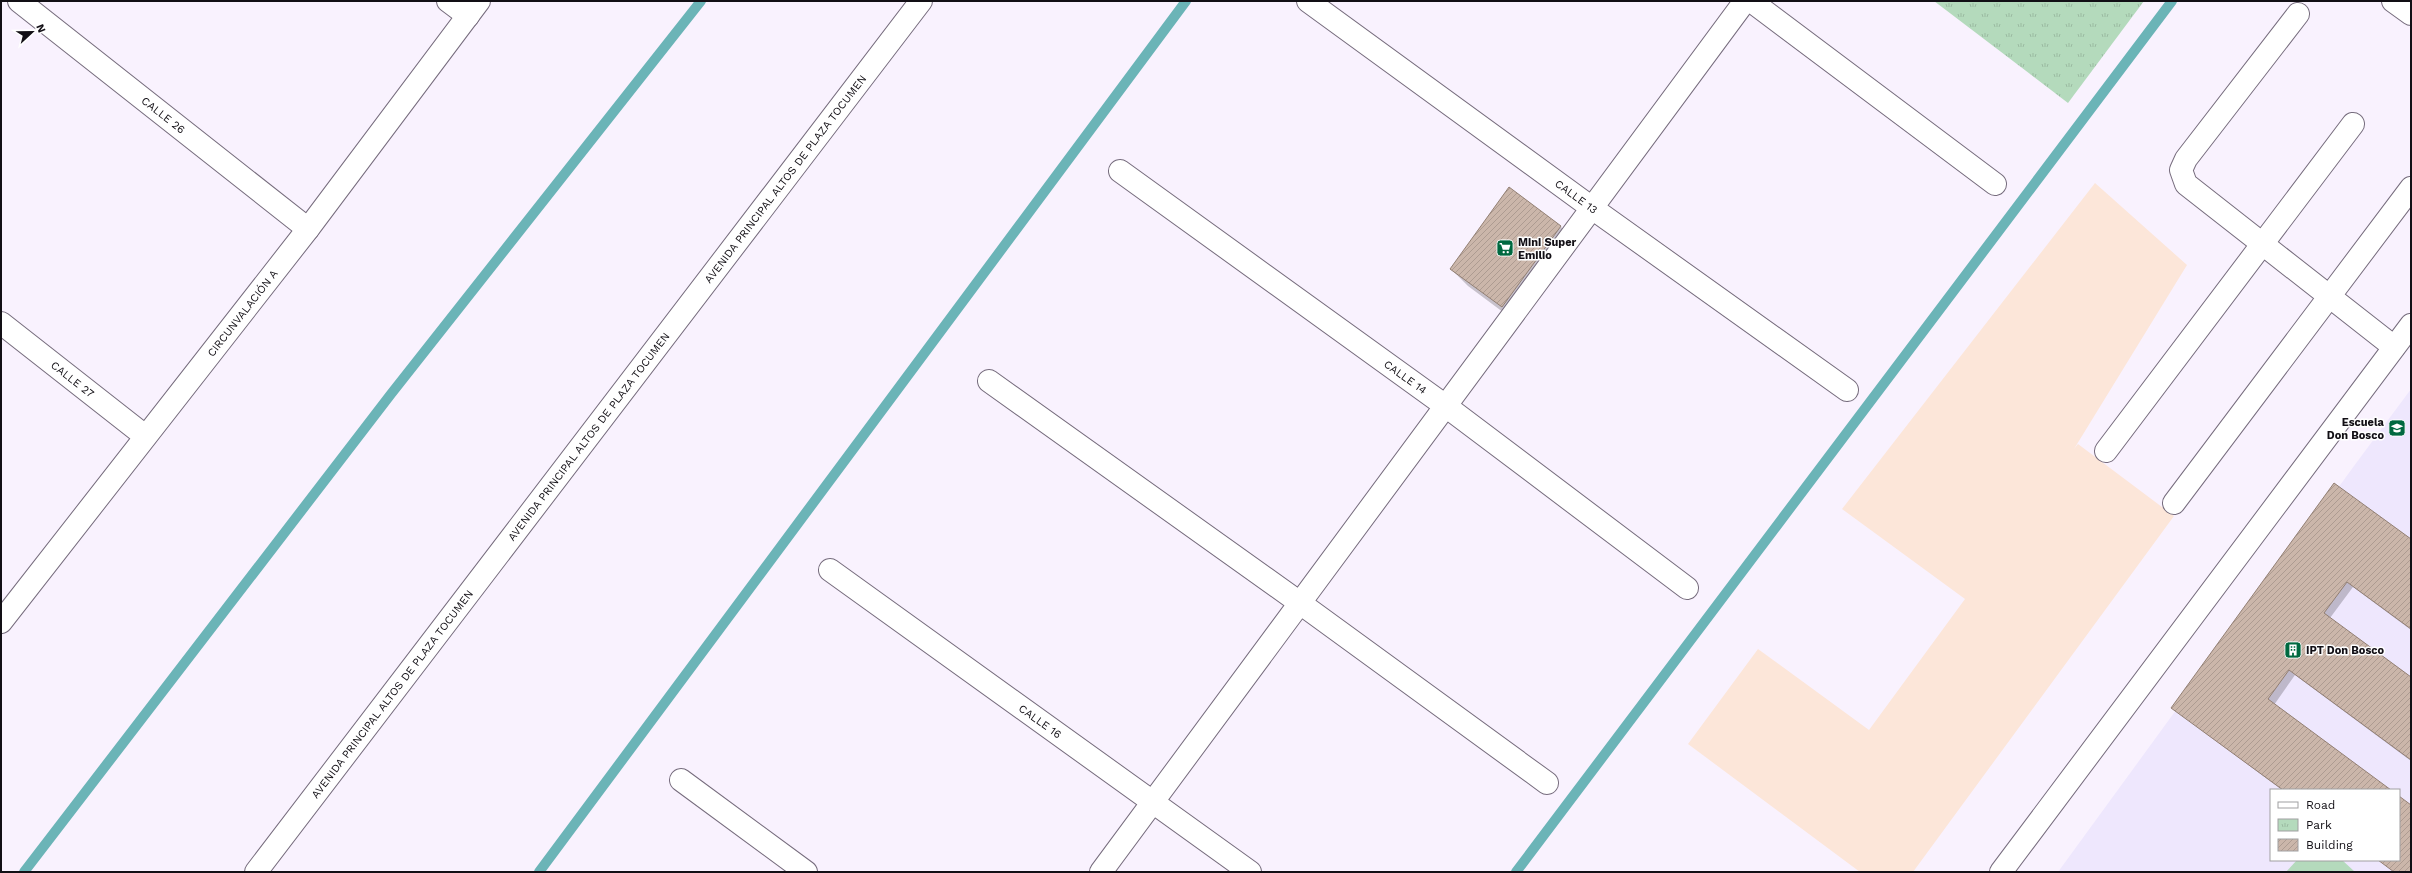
<svg xmlns="http://www.w3.org/2000/svg" width="2412" height="873" font-family="'Work Sans',sans-serif">
<style>
.education{fill:#eee7fd;fill-rule:evenodd}
.medical{fill:#fce6d9}
.grass{fill:#b4dabc}
.park{fill:url(#park-tufts)}
.shadow{fill:#0003}
.lines{fill:none;stroke-linecap:round;stroke-linejoin:round}
.stream{stroke:#6bb4b7;stroke-width:10}
.building{fill:url(#building-hatch);stroke:#927f73}
.minor-casing{stroke:#766c7d;stroke-width:24}
.minor{stroke:#fff;stroke-width:22}
.labels{text-anchor:middle;stroke-width:3;stroke-linejoin:round;paint-order:stroke}
.street-label{font-size:11px;fill:#120f15;stroke:#fff}
.poi-label{font-size:11px;font-weight:bold;fill:#120f15;stroke:#fff;text-anchor:start}
</style>
<defs>
<pattern id="park-tufts" width="24" height="20" patternUnits="userSpaceOnUse"><rect width="24" height="20" fill="#b4dabc"/><path d="M3 7l-1-3M5 7V3M7 7l1-3M15 17l-1-3M17 17v-4M19 17l1-3" fill="none" stroke="#9abaa1"/></pattern>
<pattern id="building-hatch" width="6" height="6" patternUnits="userSpaceOnUse"><rect width="6" height="6" fill="#cbb6aa"/><path d="M-1 1l2-2M0 6l6-6M5 7l2-2" fill="none" stroke="#ad9b91"/></pattern>
</defs>
<rect width="100%" height="100%" fill="#f9f2fe"/>
<path class="education" d="M2411,389V872H2058L2354,466ZM2271,790H2399V860H2271Z"/>
<path class="medical" d="M2095,183L2187,265L2074,449L2078,444L2174,516L1913,872H1860L1688,744L1758,649L1869,730L1965,599L1842,509Z"/>
<path class="grass" d="M2297,860H2342L2355,872H2286Z"/>
<path class="park" d="M1934,1H2144L2068,103Z"/>
<path class="shadow" d="M1509,189L1561,227L1577,244L1519,324L1468,286L1451,269Z
M2334,484L2411,541V630L2353,587L2330,618L2411,678V761L2295,675L2274,705L2389,790H2282L2172,708Z"/>
<g class="lines">
<path class="stream" d="M24,872L391,394L701,1
M539,872L1186,1
M1516,872L2172,1"/>
</g>
<path class="building" d="M1509,187L1561,226L1502,307L1450,269Z
M2334,483L2411,539V629L2347,582L2324,613L2411,677V760L2289,670L2268,699L2391,790H2283L2171,708Z
M2399,796L2411,805V872H2394L2378,860H2399Z"/>
<g class="lines">
<g class="minor-casing">
<g id="minor">
<path id="s1" d="M19,1L308,229"/>
<path d="M448,1L468,16"/>
<path id="s2" d="M1308,1L1592,208L1847,390"/>
<path d="M1751,1L1995,184"/>
<path d="M2393,1L2411,14"/>
<path d="M2298,14L2186,159L2181,170L2186,184L2394,347"/>
<path id="s3" d="M1120,171L1447,407L1687,588"/>
<path id="s4" d="M1,323L145,436"/>
<path d="M989,381L1300,603L1547,783"/>
<path d="M2106,451L2353,124"/>
<path d="M2174,503L2411,188"/>
<path id="s5" d="M830,570L1250,872"/>
<path id="s6" d="M1,622L308,229L479,1"/>
<path d="M681,780L806,872"/>
<path id="s7" d="M256,872L921,1"/>
<path d="M1101,872L1745,1"/>
<path d="M2001,872L2411,325"/>
</g>
</g>
<use href="#minor" class="minor"/>
</g>
<defs>
<g id="supermarket-square" transform="scale(0.9)"><rect x="-9" y="-9" width="18" height="18" rx="4" fill="#006940" stroke="#fff"/><path d="M-6-5.5h2.5l.6 2H6L4.5 2H-2.5L-4.4-4H-6ZM-1.5 3.2a1.3 1.3 0 1 0 .1 0ZM3 3.2a1.3 1.3 0 1 0 .1 0Z" fill="#fff"/></g>
<g id="school-square" transform="scale(0.9)"><rect x="-9" y="-9" width="18" height="18" rx="4" fill="#006940" stroke="#fff"/><path d="M0-5L7-2L0 1L-7-2ZM-4 1L0 2.5L4 1V4Q0 6-4 4Z" fill="#fff"/></g>
<g id="building-square" transform="scale(0.9)"><rect x="-9" y="-9" width="18" height="18" rx="4" fill="#006940" stroke="#fff"/><path d="M-4-6H4V6H1V3H-1V6H-4ZM-2.5-4.3h1.7v1.8h-1.7ZM.8-4.3h1.7v1.8H.8ZM-2.5-1h1.7V.8h-1.7ZM.8-1h1.7V.8H.8Z" fill="#fff"/></g>
</defs>
<g fill-rule="evenodd">
<use href="#supermarket-square" x="1505" y="248"/>
<use href="#school-square" x="2397" y="428"/>
<use href="#building-square" x="2293" y="650"/>
</g>
<g class="labels">
<g class="street-label">
<text dy="4" stroke="none"><textPath href="#s1" startOffset="184">CALLE 26</textPath></text>
<text dy="4" stroke="none"><textPath href="#s7" startOffset="872">AVENIDA PRINCIPAL ALTOS DE PLAZA TOCUMEN</textPath></text>
<text dy="4" stroke="none"><textPath href="#s2" startOffset="332">CALLE 13</textPath></text>
<text dy="4" stroke="none"><textPath href="#s6" startOffset="392">CIRCUNVALACIÓN A</textPath></text>
<text dy="4" stroke="none"><textPath href="#s3" startOffset="352">CALLE 14</textPath></text>
<text dy="4" stroke="none"><textPath href="#s4" startOffset="91">CALLE 27</textPath></text>
<text dy="4" stroke="none"><textPath href="#s7" startOffset="548">AVENIDA PRINCIPAL ALTOS DE PLAZA TOCUMEN</textPath></text>
<text dy="4" stroke="none"><textPath href="#s7" startOffset="224">AVENIDA PRINCIPAL ALTOS DE PLAZA TOCUMEN</textPath></text>
<text dy="4" stroke="none"><textPath href="#s5" startOffset="259">CALLE 16</textPath></text>
</g>
<g class="poi-label">
<text x="1518" y="246">Mini Super<tspan x="1518" dy="13">Emilio</tspan></text>
<text x="2384" y="426" text-anchor="end">Escuela<tspan x="2384" dy="13">Don Bosco</tspan></text>
<text x="2306" y="654">IPT Don Bosco</text>
</g>
</g>
<rect width="2412" height="873" fill="none" stroke="#120f15" stroke-width="4"/>
<rect x="2270" y="789" width="130" height="72" fill="#ffffff" stroke="#a09fa1"/>
<rect x="2278" y="802" width="20" height="6" fill="#ffffff" stroke="#a09fa1"/>
<text x="2306" y="809" font-size="12" fill="#120f15">Road</text>
<rect x="2278" y="819" width="20" height="12" fill="url(#park-tufts)" stroke="#a09fa1"/>
<text x="2306" y="829" font-size="12" fill="#120f15">Park</text>
<rect x="2278" y="839" width="20" height="12" fill="url(#building-hatch)" stroke="#a09fa1"/>
<text x="2306" y="849" font-size="12" fill="#120f15">Building</text>
<g transform="translate(32 32) rotate(68)" stroke="#ffffff" stroke-width="3" paint-order="stroke">
<path d="M0-3L7 15L0 10L-7 15Z" fill="#120f15"/>
<text y="-6" font-size="11" font-weight="bold" text-anchor="middle" fill="#120f15">N</text>
</g>
</svg>
